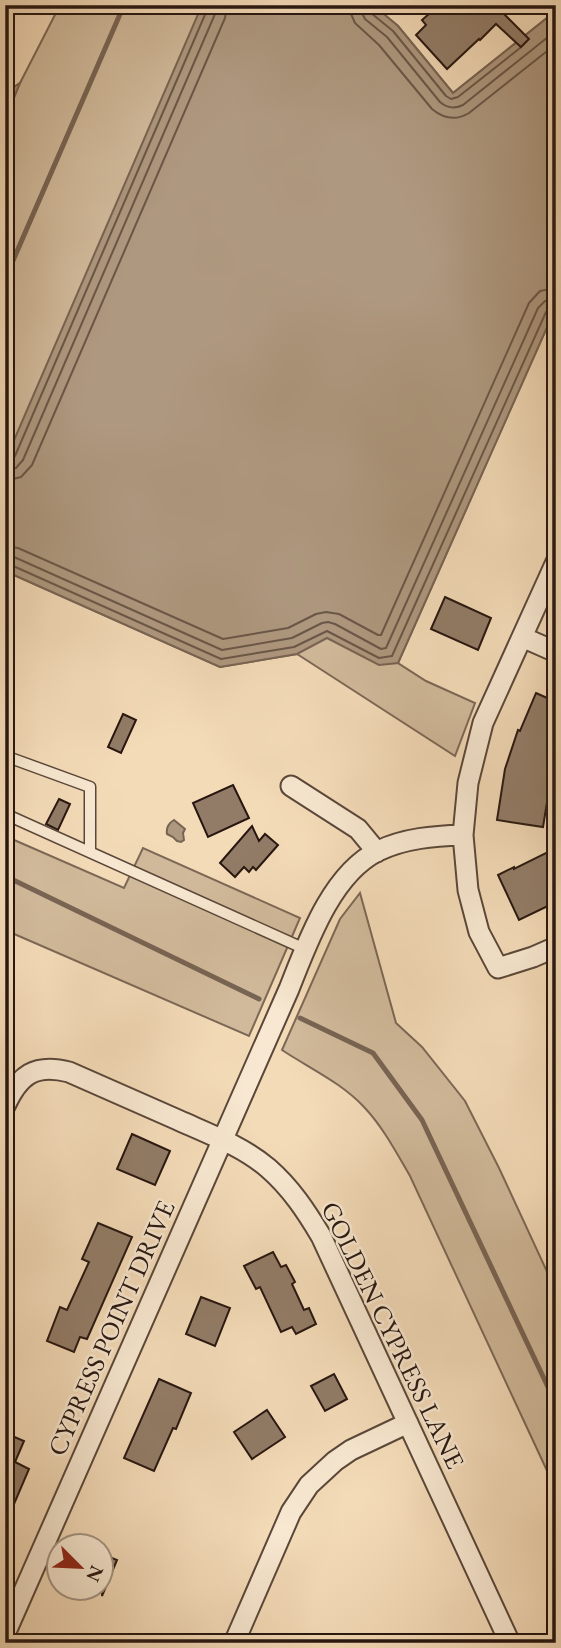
<svg xmlns="http://www.w3.org/2000/svg" width="561" height="1648" font-family="'EB Garamond',serif">
<style>
.green{fill:#d1ba9b;stroke:#7c6856;stroke-width:2}
.water{fill:#ae987f;stroke:#786453;stroke-width:2}
.lines{fill:none;stroke-linecap:round;stroke-linejoin:round}
.shore{stroke:#6a5748;stroke-width:2}
.stream{stroke:#786453;stroke-width:5}
.building{fill:#927c67;stroke:#271610;stroke-width:2}
.lane-casing{stroke:#5a473a;stroke-width:13}
.street-casing{stroke:#5a473a;stroke-width:23}
.lane{stroke:#f8e8d1;stroke-width:10}
.street{stroke:#f8e8d1;stroke-width:19}
.labels{text-anchor:middle;stroke-width:5;stroke-linejoin:round;paint-order:stroke}
.street-label{font-size:26px;fill:#271610;stroke:#f8e8d1}
</style>
<rect width="100%" height="100%" fill="#f4dbb8"/>
<filter id="stains"><feTurbulence type="fractalNoise" baseFrequency=".00286" numOctaves="4"/><feColorMatrix values="0 0 0 0 .2 0 0 0 0 .09 0 0 0 0 .02 0 0 0 .5 -.17"/></filter>
<radialGradient id="worn" r=".72"><stop offset=".6" stop-color="#630" stop-opacity="0"/><stop offset="1" stop-color="#630" stop-opacity=".3"/></radialGradient>
<path class="green" d="M60,5H373L398,26L453,93L547,18L556,22V307L398,663L426,681L475,703L455,756L297,654L220,667L5,571V94L20,83Z
M5,836L124,888L143,848L300,918L249,1036L5,930Z
M360,893L396,1023L422,1047L465,1101L499,1168L556,1291V1490L410,1176C396,1152 383,1127 364,1107C342,1083 309,1068 282,1050L340,919Z"/>
<path class="water" d="M202,5H373L398,26L453,93L547,18L556,22V307L398,663L379,665L327,638L297,654L220,667L5,571V461Z
M20,83L5,120V93Z
M174,820L185,829L183,833L184,840L181,842L177,841L173,837L167,834C166,828 169,823 174,820Z"/>
<g class="lines">
<path class="shore" d="M350,5L351,14L355,23L379,45L432,109C444,119 456,121 469,113L551,48L556,47
M361,5L362,13L365,19L387,37L440,102C447,108 455,109 463,105L548,37H556
M369,5L371,13L393,31L446,96L451,99L458,97L520,48
M5,461L11,460L15,456L207,10V5
M5,470L16,468L23,460L215,14L216,5
M5,481L21,477L32,465L225,18L227,5
M5,546L18,548L223,639L288,628L316,614L326,612L339,614L378,635H381L529,303L540,291L556,288
M5,556L14,557L222,650L292,638L322,623L328,622L335,624L381,649L386,648L538,308L545,301L556,298
M5,565H11L221,659L294,647L327,631L379,658L392,656L546,312L550,308L556,307"/>
<path class="stream" d="M5,279L124,5
M5,876L259,999
M300,1018L373,1053L422,1120L556,1404"/>
</g>
<path class="building" d="M439,5H495L529,39L521,47L496,24L480,40L479,39L447,69L416,35L426,25L422,20Z
M445,597L491,618L478,650L431,629Z
M536,693L556,702V753L550,770L556,772V785L550,784L543,827L497,820L505,769L518,730L520,731Z
M123,714L136,720L121,753L108,747Z
M233,785L249,818L208,837L193,803Z
M59,799L70,804L58,830L46,824Z
M252,826L259,841L265,834L278,845L256,870L253,867L249,872L244,867L235,877L220,863Z
M556,848V902L519,920L498,875L514,867V869Z
M132,1134L170,1151L155,1185L117,1169Z
M98,1223L132,1237L87,1339L80,1337L74,1352L47,1341L60,1307L67,1310L89,1262L82,1259Z
M273,1252L281,1267L286,1265L295,1282L292,1284L304,1310L309,1308L316,1324L296,1334L292,1327L281,1332L260,1287L256,1289L244,1266Z
M201,1297L230,1308L215,1346L186,1334Z
M334,1374L347,1399L325,1411L311,1386Z
M159,1379L191,1393L176,1429L173,1428L154,1471L124,1458Z
M267,1410L285,1437L252,1459L234,1432Z
M5,1433L24,1441L15,1462L29,1469L5,1525Z
M102,1554L117,1560L102,1596Z"/>
<g class="lines">
<g class="lane-casing">
<path id="lane" d="M5,756L90,787V852
M5,814L305,949"/>
</g>
<g class="street-casing">
<path id="street" d="M556,562L483,723L468,783L463,835L468,890L479,932L498,968L533,957L556,947
M522,637L556,652
M291,786L358,829L377,852
M5,1106C19,1075 35,1063 69,1072C106,1088 142,1104 178,1120C209,1134 242,1146 268,1168C291,1188 306,1211 321,1236L510,1643
M5,1634L289,989C307,944 331,874 378,851C405,838 434,836 463,835
M234,1643L291,1512L309,1485L335,1461L351,1450L408,1423"/>
</g>
<use href="#lane" class="lane"/>
<use href="#street" class="street"/>
</g>
<g class="labels">
<g class="street-label">
<text transform="translate(111 1328) rotate(-66)" y="9">CYPRESS POINT DRIVE</text>
<text transform="translate(393 1335) rotate(64)" y="9">GOLDEN CYPRESS LANE</text>
</g>
</g>
<rect width="561" height="1648" fill="none" stroke="#f4dbb8" stroke-width="28"/>
<rect x="7" y="7" width="547" height="1634" fill="none" stroke="#271610" stroke-width="3.5"/>
<rect x="14" y="14" width="533" height="1620" fill="none" stroke="#271610" stroke-width="2"/>
<g transform="translate(80 1567) rotate(114)"><circle r="33" fill="#f8e8d1" stroke="#a49484" stroke-width="2"/>
<path d="M0-5L12 26L0 18L-12 26Z" fill="#8f2418"/>
<text y="-10" font-size="19" font-weight="bold" text-anchor="middle" fill="#271610">N</text>
</g>
<rect width="100%" height="100%" filter="url(#stains)"/>
<rect width="100%" height="100%" fill="url(#worn)"/>
</svg>
